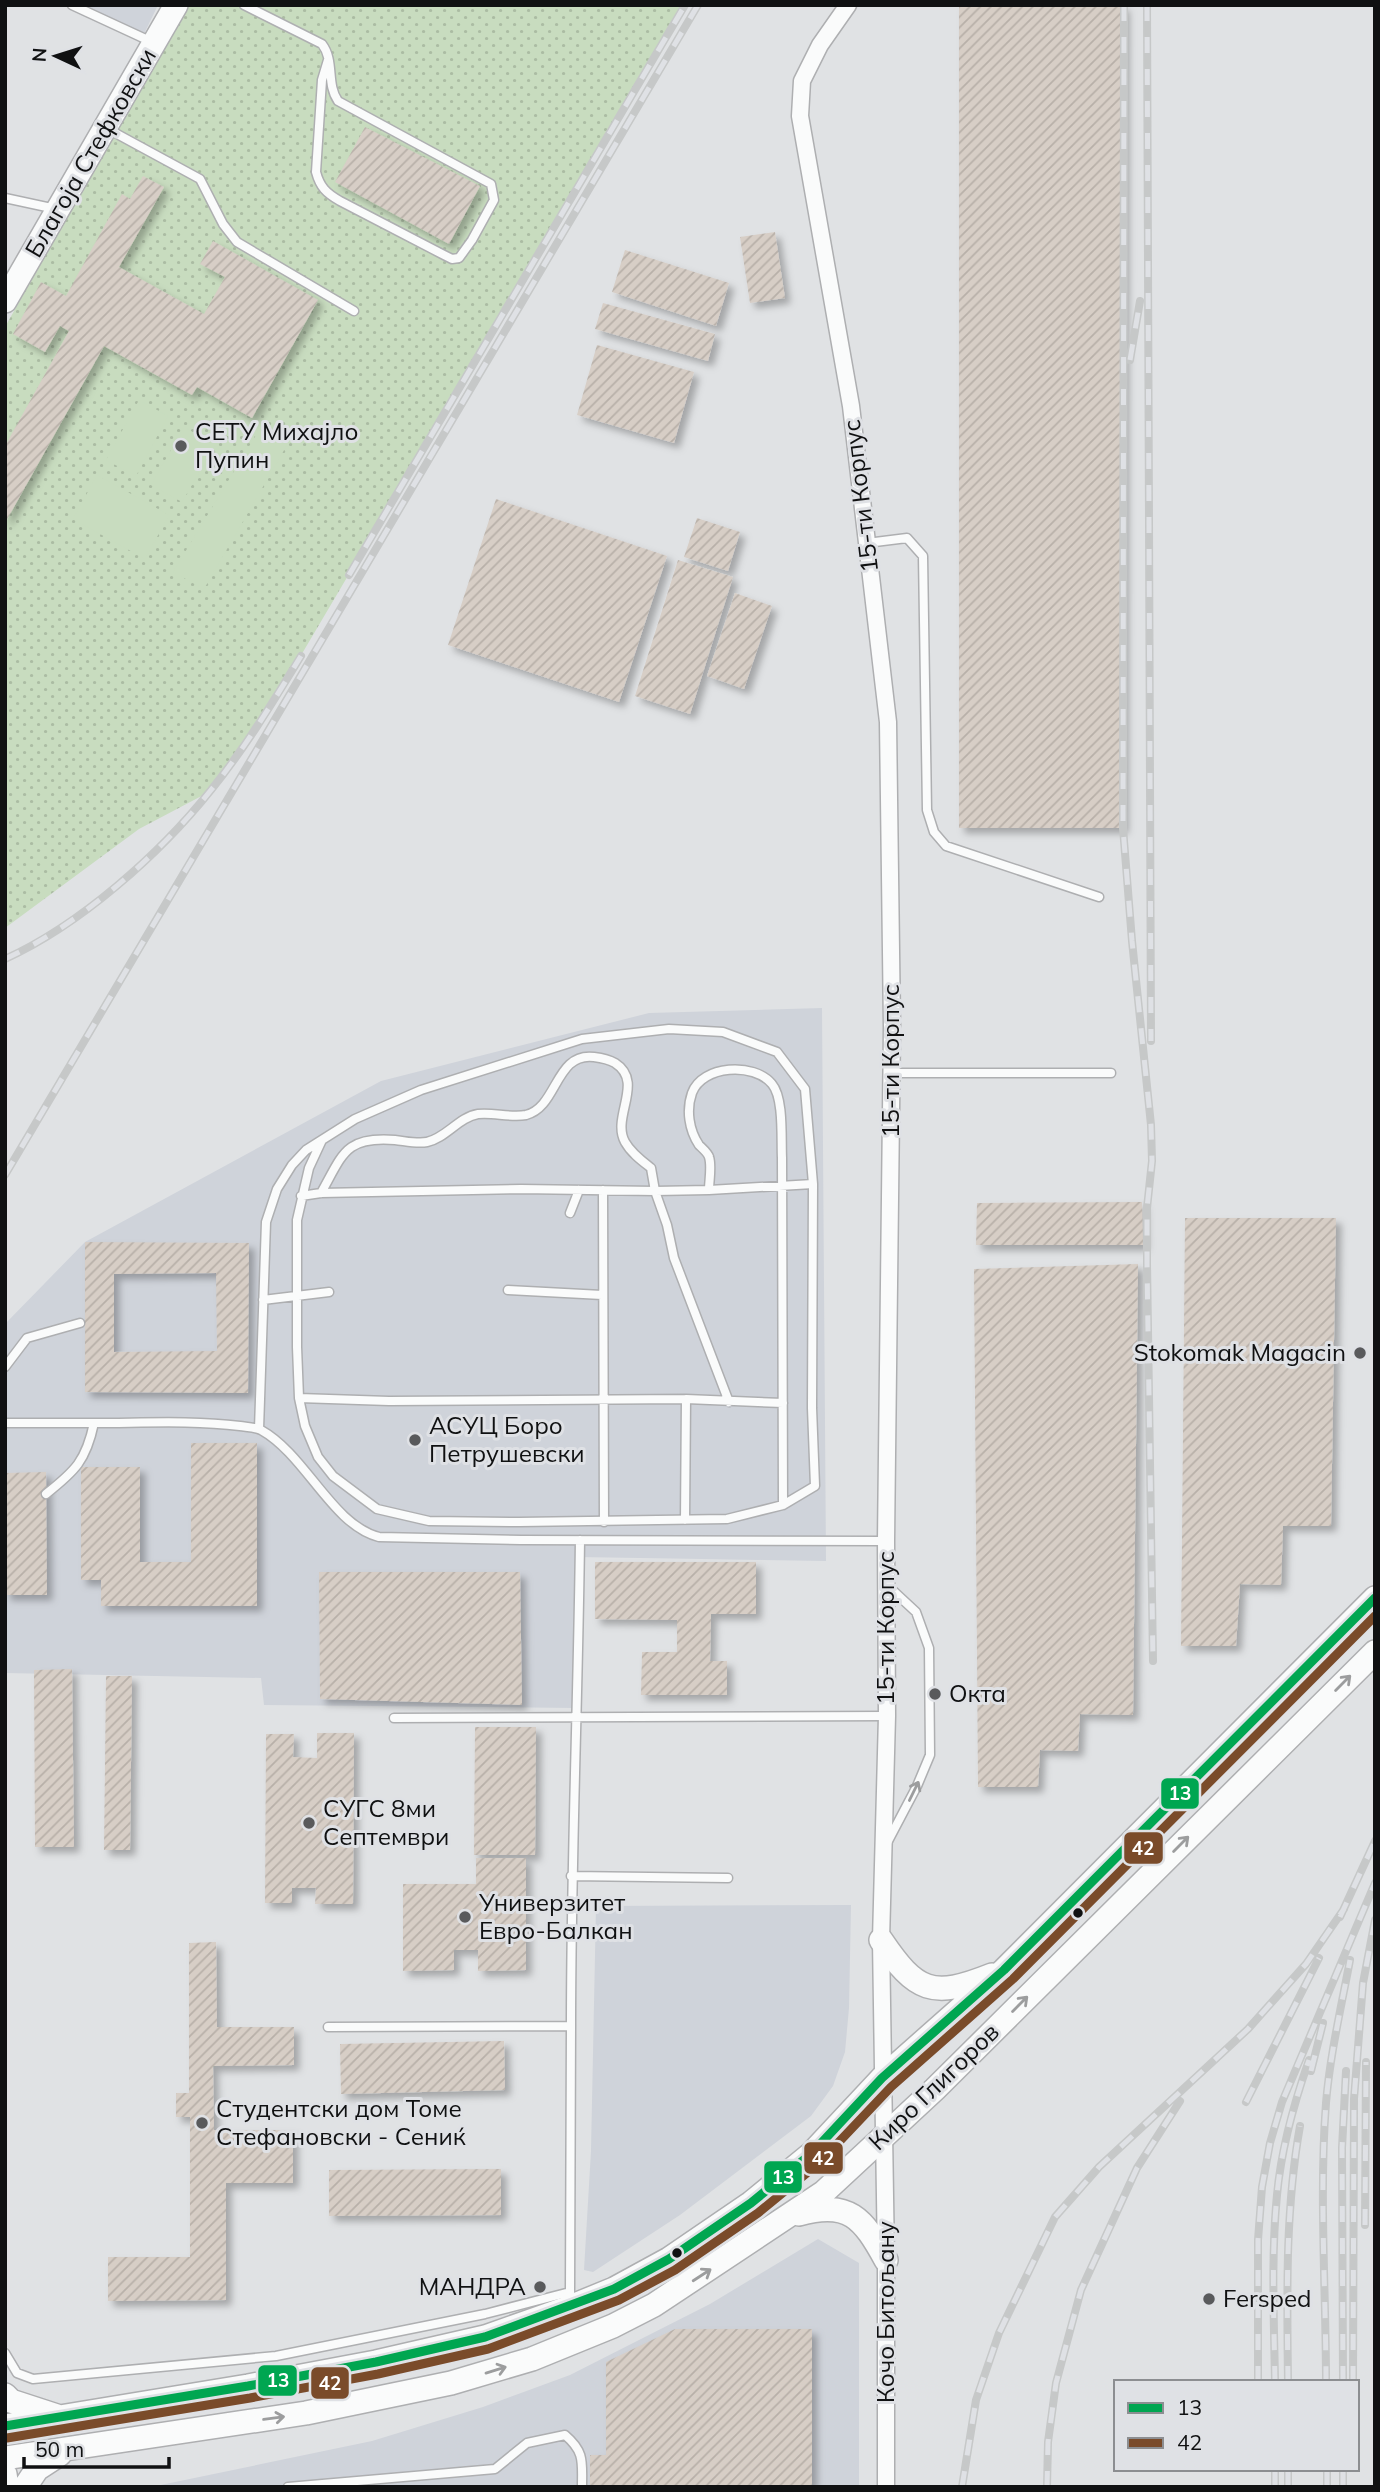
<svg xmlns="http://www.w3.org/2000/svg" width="1380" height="2492" font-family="Mulish,sans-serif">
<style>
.built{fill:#cfd3da}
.grass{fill:url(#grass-dots)}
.garden{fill:#c8dcbf}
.building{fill:url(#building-hatch);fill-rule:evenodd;filter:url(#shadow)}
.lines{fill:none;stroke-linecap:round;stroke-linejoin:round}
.lane-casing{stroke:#aeafb1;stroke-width:11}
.street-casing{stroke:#aeafb1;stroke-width:19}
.secondary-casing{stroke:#aeafb1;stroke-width:26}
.lane{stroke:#fafbfb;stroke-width:8}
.street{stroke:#fafbfb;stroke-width:16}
.secondary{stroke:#fafbfb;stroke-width:23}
.rail-casing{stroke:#c6c8c8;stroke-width:8}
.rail{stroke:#dfe1e5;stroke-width:5;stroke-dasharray:16;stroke-linecap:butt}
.bus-1-casing{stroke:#dfe1e5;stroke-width:14}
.bus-2-casing{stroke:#dfe1e5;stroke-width:14}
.bus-1{stroke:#00a651;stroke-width:9}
.bus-2{stroke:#7a4b2a;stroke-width:9}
.oneway{stroke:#9c9d9e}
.poi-dot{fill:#595a5c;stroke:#dfe1e5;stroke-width:2.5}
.bus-dot{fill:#101112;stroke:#dfe1e5;stroke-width:2.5}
.labels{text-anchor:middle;stroke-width:6;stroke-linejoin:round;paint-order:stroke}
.street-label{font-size:24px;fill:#101112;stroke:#dfe1e5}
.poi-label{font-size:24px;fill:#101112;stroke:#dfe1e5;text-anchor:start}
.line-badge{stroke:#dfe1e5;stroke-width:2.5}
.badge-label{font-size:19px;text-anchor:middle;font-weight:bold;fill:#fff}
</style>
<defs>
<pattern id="grass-dots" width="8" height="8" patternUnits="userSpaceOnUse" patternTransform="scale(1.75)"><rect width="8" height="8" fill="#c8dcbf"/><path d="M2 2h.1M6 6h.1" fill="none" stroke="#abbca3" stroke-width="1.8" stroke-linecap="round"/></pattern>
<pattern id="building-hatch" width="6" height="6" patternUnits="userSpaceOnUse" patternTransform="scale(1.75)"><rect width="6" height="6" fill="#d7cec6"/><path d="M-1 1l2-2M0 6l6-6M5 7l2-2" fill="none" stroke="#b8b0a9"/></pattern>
<filter id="shadow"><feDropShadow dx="5.5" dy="5.5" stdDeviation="3.5" flood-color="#0004"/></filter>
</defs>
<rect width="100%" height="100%" fill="#e0e2e4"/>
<path class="built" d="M72,5H158L141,40Z
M822,1008L826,1561L577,1557L575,1708L264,1705L261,1678L5,1673V1324L85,1242L381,1081L649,1013Z
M851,1905L849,2008L845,2052L833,2086L811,2116L680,2215L593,2272L584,2270L591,2151L596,1906Z
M818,2239L859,2263V2487H151L372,2441L483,2407L570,2375L710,2304Z"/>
<path class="grass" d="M186,5H685L264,718L211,791L139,829L5,928V327Z"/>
<path class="garden" d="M139,400L168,416L136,476L106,460Z
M184,427L215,445L182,502L151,485Z
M259,430L287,445L204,589L173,572Z
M97,475L169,515L145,559L73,519Z"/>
<path class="building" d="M959,5H1124L1123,828H959Z
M365,127L480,186L449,244L335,182Z
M143,176L164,187L119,267L204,314L225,277L200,264L213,241L318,300L252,418L197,387L192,395L104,346L5,523V446L69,331L60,326L45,352L13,334L41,282L66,296L122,194L130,199Z
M775,232L785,298L750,303L740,237Z
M625,250L729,283L716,326L612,292Z
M603,303L715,334L708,361L595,329Z
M597,345L694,372L674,443L577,415Z
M496,499L667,556L619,702L448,645Z
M697,518L740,532L728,571L684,557Z
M678,560L733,577L690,714L635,696Z
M735,593L772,606L744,689L707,676Z
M1142,1202L1143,1245H976L977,1203Z
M1185,1218H1336L1331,1526H1283L1281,1585L1240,1584L1236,1646H1181Z
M85,1242L249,1243L248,1393L85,1392ZM216,1273L217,1351L114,1352V1274Z
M1138,1264L1133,1715L1080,1714L1078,1751L1040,1750L1038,1787H978L974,1269Z
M191,1443H257V1606H101V1580H81V1467H140V1562H191Z
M46,1472L47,1595H5V1473Z
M595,1562H756V1614H711L710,1661H727V1695H641L642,1652H677V1620L595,1619Z
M319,1572H520L522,1705L320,1699Z
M72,1669L74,1847H35L34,1670Z
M106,1676H132L130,1850H104Z
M475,1727H536L535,1855H474Z
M317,1733H354L353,1904H315L316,1888H292V1903H265L266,1734H294L293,1757L317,1758Z
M476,1858H526V1970L478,1971V1950H454V1970L403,1971V1884H476Z
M216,1942L217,2027H294V2065L213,2066L214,2130H293V2183H226V2300L108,2301V2257H190V2117H176V2093H189V1943Z
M504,2041L505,2090L341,2094L340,2044Z
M501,2169V2215L329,2216V2170Z
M675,2329H812V2485L590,2487V2455H606V2362Z"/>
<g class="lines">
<g class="lane-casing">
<path id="lane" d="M72,5L152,42
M244,5L322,44C335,61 326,84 338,101L491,184L494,200L472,240L459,258L452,259L444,255L340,201C326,193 320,187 316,172L322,80L328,60
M106,128L200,179L223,224L237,242L354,311
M5,198L56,209
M867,543L907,538L923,556L927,810L934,832L946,846L1099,897
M891,1073H1111
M603,1190L604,1522
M709,1190L813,1184
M321,1193C343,1154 345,1136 395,1140C405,1141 417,1144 427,1142C446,1138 459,1117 478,1114C493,1112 510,1118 526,1115C558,1107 555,1052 594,1057C602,1058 608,1059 615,1063C645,1082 611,1117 625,1142C631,1153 642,1161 651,1168L655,1191L709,1190C709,1181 712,1166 709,1157C708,1153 702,1148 699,1145C689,1130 686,1110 692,1093C702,1065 754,1062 772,1084C784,1098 781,1139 782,1158L783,1505
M301,1196L321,1193L521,1189L655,1191L667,1225L674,1258L729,1402
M570,1213L579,1190
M508,1290L602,1295
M263,1300L329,1292
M5,1367L27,1338L80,1323
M299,1398L389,1401L686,1399L783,1403
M5,1423H94
M259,1429L266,1222L277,1189L292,1165L306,1150L355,1119L421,1090L582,1039L669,1029L723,1032L777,1052L805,1089L813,1184L812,1408L815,1486L783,1505L727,1519L519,1522L429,1521L377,1509L333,1476L318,1457L305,1426L299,1398L297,1347V1220L309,1168L322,1140
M46,1494C75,1471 86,1461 94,1423C142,1423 192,1420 240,1426C246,1427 255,1427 261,1430C306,1455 332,1525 379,1537L521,1540L886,1541
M685,1520L686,1399
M394,1718L887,1716
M887,1843L917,1786L930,1755L929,1648L916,1612L888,1586
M571,1876L728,1878
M328,2027L571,2026C571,1864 578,1702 580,1540
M570,2292L571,2026
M5,2353L17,2373L33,2379L276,2356L485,2314L570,2292V2304
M288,2487L495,2469L527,2443L565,2435C585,2452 582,2462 582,2487"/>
</g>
<g class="street-casing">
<path id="street" d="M848,5L820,45L802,81L800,116L851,406L888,722L892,1027L886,1541L887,1716L881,1940L886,2260V2487"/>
</g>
<g class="secondary-casing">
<path id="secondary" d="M5,301L176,5
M881,1940C916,1992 932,1999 992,1975
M799,2214C849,2200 863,2218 886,2260
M5,2395L11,2401L57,2416
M5,2426L248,2386L376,2362L485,2337L570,2307L614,2289L669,2259L751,2203L811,2154L882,2078L1004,1970L1375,1598
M5,2458L306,2413L451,2383L532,2359L613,2326L654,2305L824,2192L935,2089L1375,1652
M5,2474L7,2487
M25,2487L37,2469L60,2454"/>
</g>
<use href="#lane" class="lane"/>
<use href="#street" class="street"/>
<use href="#secondary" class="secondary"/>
<g class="rail-casing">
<path id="rail" d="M1124,5L1123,828L1132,941L1151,1125L1152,1161L1147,1208V1264L1153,1661
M1147,5L1151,1041
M1130,360L1140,301
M349,575L685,5
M5,959C80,925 160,854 211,790C245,748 273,702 301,656
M5,1175L698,5
M1340,1917L1375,1841
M1311,2071L1323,2023
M1246,2102L1319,1958
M1365,2225L1366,2062
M1258,2382V2240L1262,2187L1270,2143L1282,2102L1375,1883
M1275,2382C1274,2320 1271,2257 1277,2195C1281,2150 1294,2103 1309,2060
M1288,2382C1287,2296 1285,2211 1300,2126
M1326,2382C1326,2291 1319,2193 1326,2103C1330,2055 1341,2008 1350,1960
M1343,2382L1342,2148L1346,2071
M1353,2382L1354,2099L1363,1983L1375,1920
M1275,2469V2487
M1288,2469V2487
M1327,2469V2487
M1343,2469V2487
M962,2487L976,2400L999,2333L1055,2217L1099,2167L1248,2029L1306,1964L1344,1909
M1047,2487L1048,2442L1056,2383L1081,2290L1137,2168L1180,2101"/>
</g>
<use href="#rail" class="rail"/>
<g class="bus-1-casing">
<path id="bus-1" d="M5,2426L248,2386L376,2362L485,2337L614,2289L669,2259L751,2203L811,2154L882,2078L1004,1970L1375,1598"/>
</g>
<g class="bus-2-casing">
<path id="bus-2" d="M7,2438L250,2398L378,2374L488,2349L619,2300L675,2270L758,2213L819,2163L891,2087L1013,1979L1375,1616"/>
</g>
<use href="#bus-1" class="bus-1"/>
<use href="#bus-2" class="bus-2"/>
</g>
<defs><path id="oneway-shaft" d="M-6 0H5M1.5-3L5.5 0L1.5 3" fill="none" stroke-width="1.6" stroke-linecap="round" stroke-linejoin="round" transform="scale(1.75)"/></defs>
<g class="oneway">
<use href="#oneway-shaft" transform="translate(1343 1683) rotate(-45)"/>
<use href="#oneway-shaft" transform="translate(914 1791) rotate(-64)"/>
<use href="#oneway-shaft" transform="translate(1181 1844) rotate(-45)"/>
<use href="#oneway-shaft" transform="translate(1020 2004) rotate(-45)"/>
<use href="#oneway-shaft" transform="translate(702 2275) rotate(-33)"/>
<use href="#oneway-shaft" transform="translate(496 2370) rotate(-17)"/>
<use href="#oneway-shaft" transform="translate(274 2418) rotate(-8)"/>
</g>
<g class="poi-dot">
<circle cx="181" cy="446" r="7"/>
<circle cx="1360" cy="1353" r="7"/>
<circle cx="415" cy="1440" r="7"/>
<circle cx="935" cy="1694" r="7"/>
<circle cx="309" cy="1823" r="7"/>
<circle cx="465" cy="1917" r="7"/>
<circle cx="202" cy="2123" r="7"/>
<circle cx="540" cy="2287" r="7"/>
<circle cx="1209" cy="2299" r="7"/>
</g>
<g class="bus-dot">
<circle cx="1078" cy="1913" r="6"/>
<circle cx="677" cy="2253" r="6"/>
</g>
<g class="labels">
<g class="street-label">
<text transform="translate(91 153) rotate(-60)" y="8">Благоја Стефковски</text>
<text transform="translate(861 496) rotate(-97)" y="8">15-ти Корпус</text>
<text transform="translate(891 1061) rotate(-90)" y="8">15-ти Корпус</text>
<text transform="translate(886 1628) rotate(-90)" y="8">15-ти Корпус</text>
<text transform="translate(934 2087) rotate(-44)" y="8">Киро Глигоров</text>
<text transform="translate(886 2312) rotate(-90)" y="8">Кочо Битољану</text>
</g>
<g class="poi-label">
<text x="195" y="440">СЕТУ Михајло<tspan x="195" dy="28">Пупин</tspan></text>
<text x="1346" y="1361" text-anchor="end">Stokomak Magacin</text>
<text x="429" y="1434">АСУЦ Боро<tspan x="429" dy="28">Петрушевски</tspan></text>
<text x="949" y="1702">Окта</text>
<text x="323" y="1817">СУГС 8ми<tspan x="323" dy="28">Септември</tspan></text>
<text x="479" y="1911">Универзитет<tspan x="479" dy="28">Евро-Балкан</tspan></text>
<text x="216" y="2117">Студентски дом Томе<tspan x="216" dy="28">Стефановски - Сениќ</tspan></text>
<text x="526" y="2295" text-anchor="end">МАНДРА</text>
<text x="1223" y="2307">Fersped</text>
</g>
</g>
<g class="line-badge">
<rect x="1160" y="1777" width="40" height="33" rx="7" fill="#00a651"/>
<rect x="1123" y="1831" width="41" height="34" rx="7" fill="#7a4b2a"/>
<rect x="803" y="2141" width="41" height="34" rx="7" fill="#7a4b2a"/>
<rect x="763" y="2160" width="40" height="34" rx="7" fill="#00a651"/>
<rect x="257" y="2364" width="41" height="33" rx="7" fill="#00a651"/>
<rect x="310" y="2366" width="40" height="34" rx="7" fill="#7a4b2a"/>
</g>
<g class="badge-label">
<text x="1180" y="1800">13</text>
<text x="1143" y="1855">42</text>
<text x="823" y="2165">42</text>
<text x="783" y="2184">13</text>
<text x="278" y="2387">13</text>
<text x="330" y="2390">42</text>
</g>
<rect width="1380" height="2492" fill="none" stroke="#101112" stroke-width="14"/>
<rect x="1114" y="2380" width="245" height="91" fill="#dfe1e5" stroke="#8c8e91" stroke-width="2"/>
<rect x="1128" y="2403" width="35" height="10" fill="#00a651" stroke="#8c8e91" stroke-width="2"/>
<text x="1177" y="2415" font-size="21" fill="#101112">13</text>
<rect x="1128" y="2438" width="35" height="10" fill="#7a4b2a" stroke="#8c8e91" stroke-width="2"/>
<text x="1177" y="2450" font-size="21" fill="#101112">42</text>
<g transform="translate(56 56) rotate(274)" stroke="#dfe1e5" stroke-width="5" paint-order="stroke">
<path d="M0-5L12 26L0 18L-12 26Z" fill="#101112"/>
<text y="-10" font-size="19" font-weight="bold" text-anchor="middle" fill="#101112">N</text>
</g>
<path d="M24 2457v10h145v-10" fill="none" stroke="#101112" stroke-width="3.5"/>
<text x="35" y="2457" font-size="21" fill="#101112" stroke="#dfe1e5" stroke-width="5" paint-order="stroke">50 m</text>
</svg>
